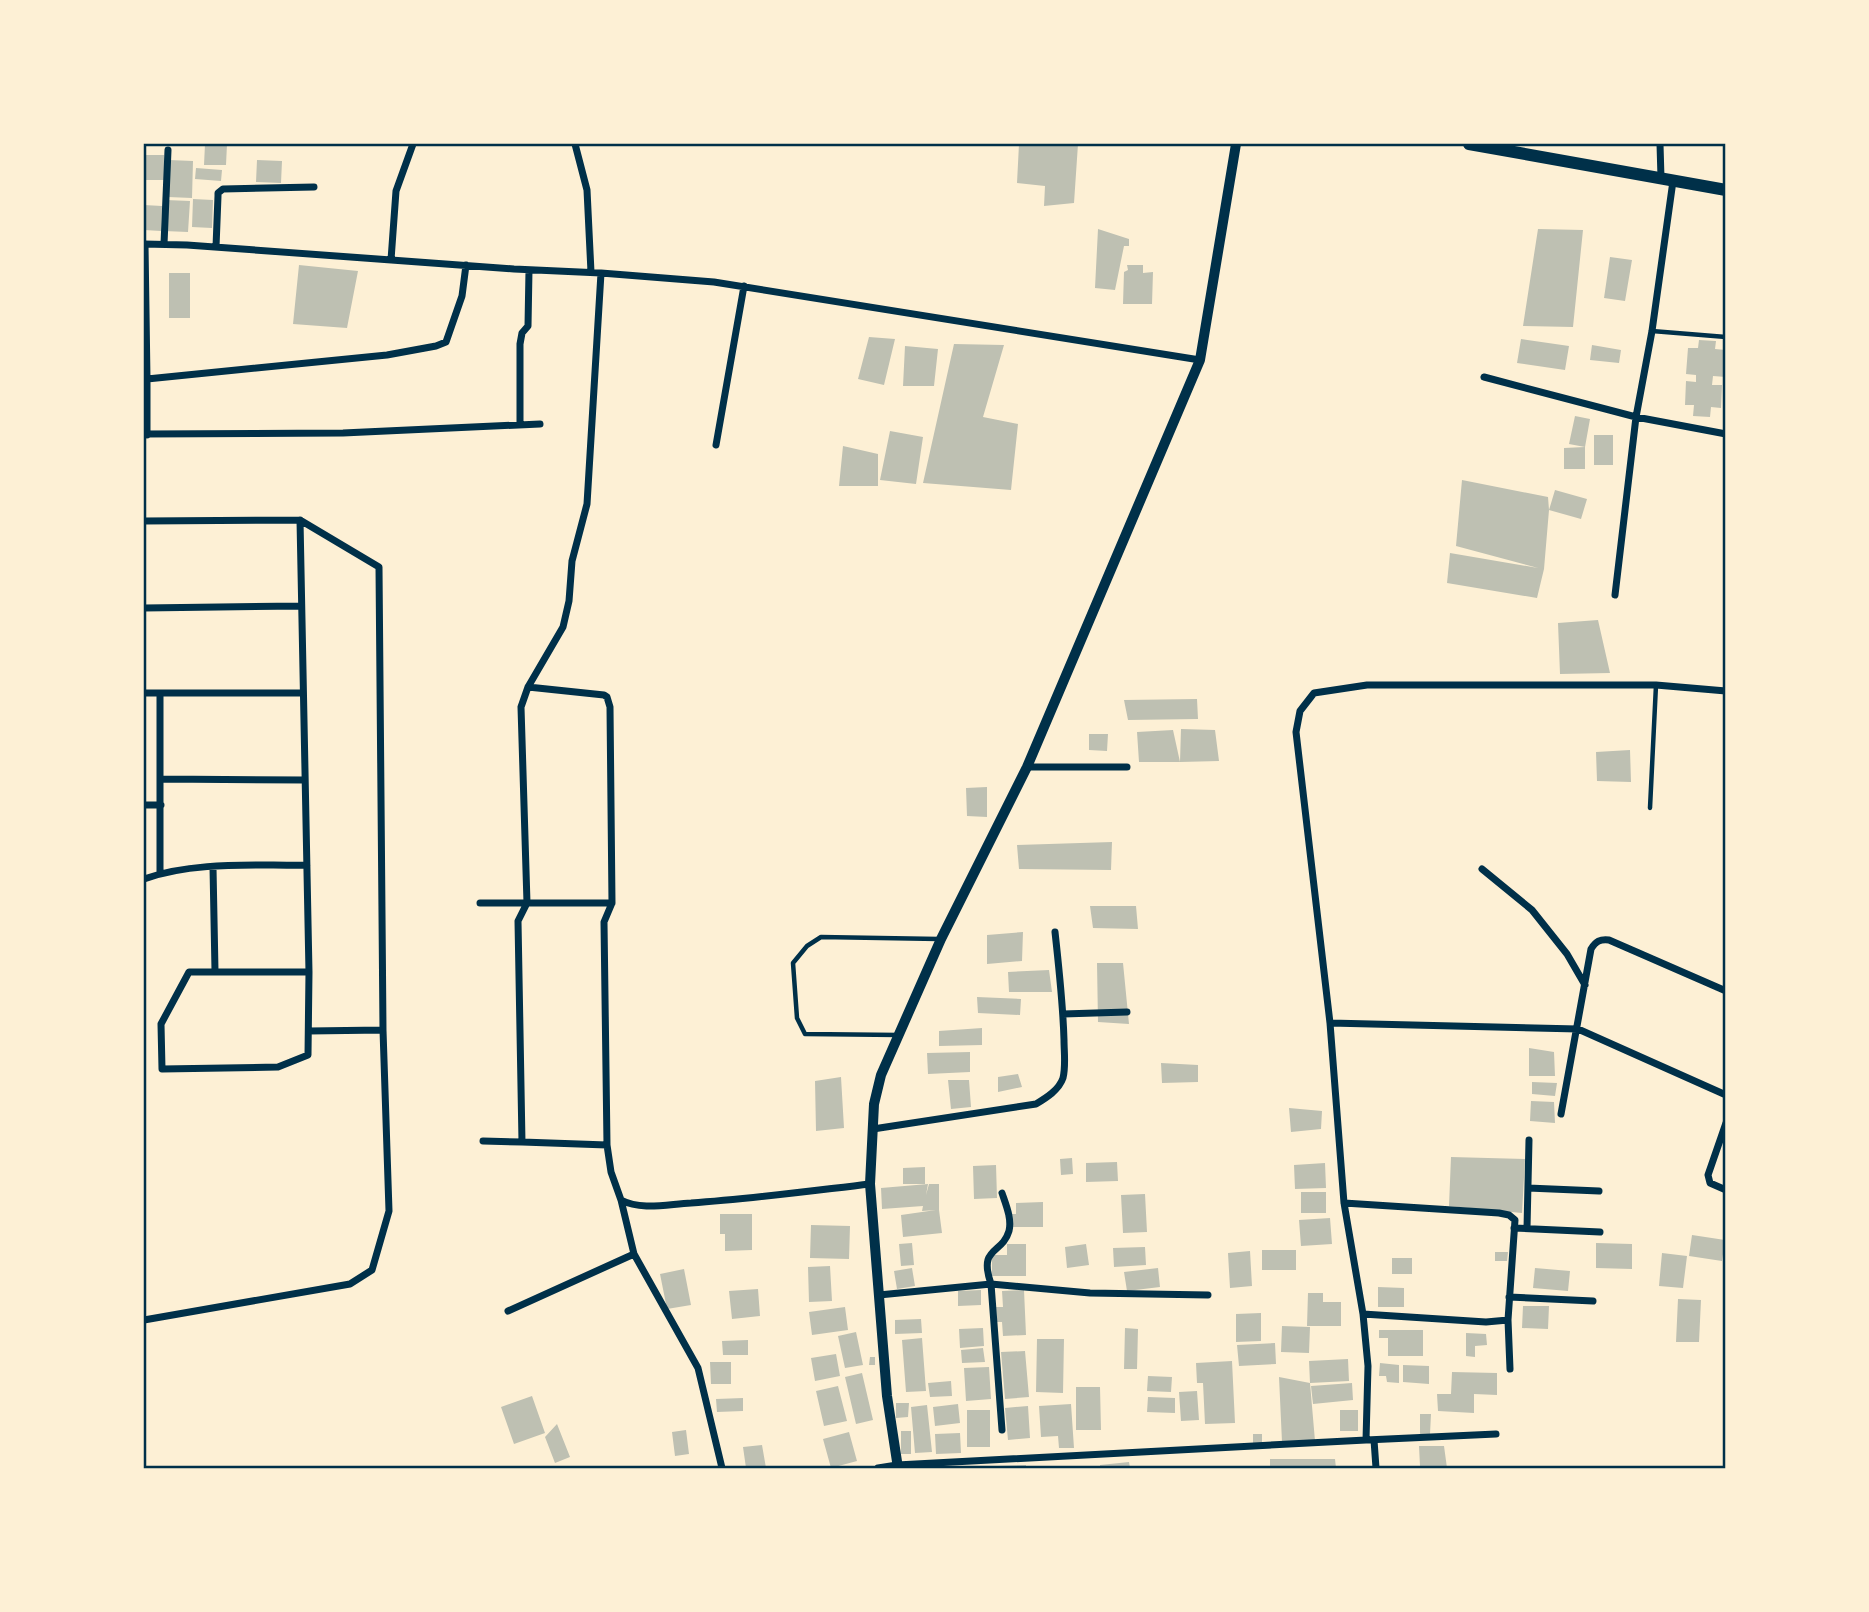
<svg xmlns="http://www.w3.org/2000/svg" width="1869" height="1612" font-family="Mulish,sans-serif">
<style>
.building{fill:#bec0b2}
.lines{fill:none;stroke-linecap:round;stroke-linejoin:round}
.service{stroke:#003049;stroke-width:4.5}
.minor{stroke:#003049;stroke-width:7}
.tertiary{stroke:#003049;stroke-width:10}
.secondary{stroke:#003049;stroke-width:12}
.neatline{fill:none;stroke:#003049;stroke-width:2.5}
</style>
<rect width="100%" height="100%" fill="#fdf0d5"/>
<path class="building" d="M205,144H227L226,165H204Z
M1019,144H1078L1074,203L1044,206L1045,186L1017,183Z
M144,155H164V180H144Z
M169,160L193,161L192,198L168,197Z
M257,160L282,161L281,183L256,182Z
M196,168L222,170L221,181L195,179Z
M193,199L213,200L212,228L192,227Z
M166,200L190,201L188,232L164,231Z
M144,205L162,206L161,231L144,230Z
M1098,229L1129,239V246H1124L1115,290L1095,288Z
M1538,229L1583,230L1573,327L1523,326Z
M1610,257L1632,260L1625,301L1604,298Z
M299,265L358,271L347,328L293,324Z
M1127,265H1143V273L1153,272L1152,304H1123L1124,272L1128,270Z
M169,273H190V318H169Z
M869,337L895,339L884,385L858,379Z
M1521,339L1569,346L1565,370L1517,363Z
M1699,340L1716,341L1715,349L1726,350V377L1713,376L1712,385H1722L1721,408L1711,407L1710,417L1693,416L1694,405H1685L1686,381L1696,382V375L1686,374L1688,348H1698Z
M954,344L1004,345L983,417L1018,424L1011,490L923,483Z
M1592,345L1621,350L1619,363L1590,360Z
M905,346L938,349L934,386H903Z
M1575,416L1590,419L1585,447V469H1564V448L1585,447L1569,444Z
M890,431L923,437L916,484L880,480Z
M1594,435H1613V465H1594Z
M843,446L878,454V486H839Z
M1462,480L1548,497L1549,510L1544,569L1537,598L1447,583L1450,553L1538,568L1456,546Z
M1555,490L1587,499L1581,519L1549,510Z
M1598,620L1610,673L1560,674L1558,623Z
M1197,699L1198,719L1128,720L1124,700Z
M1181,729L1215,730L1219,761L1180,762Z
M1173,730L1180,762H1139L1137,732Z
M1089,734H1108L1107,751L1089,750Z
M1630,750L1631,782L1597,781L1596,752Z
M987,787V817L967,816L966,788Z
M1112,842L1111,870L1019,869L1017,845Z
M1090,906H1136L1138,929L1093,928Z
M1023,932L1022,961L987,964V935Z
M1097,963H1123L1129,1024L1098,1022Z
M1049,970L1052,992H1009L1008,972Z
M977,997L1021,999L1020,1015L978,1013Z
M982,1028V1045L939,1046V1031Z
M1529,1048L1554,1052L1555,1076H1529Z
M970,1052V1072L928,1074L927,1053Z
M1161,1063L1198,1065V1082L1162,1083Z
M1018,1074L1022,1087L998,1092V1077Z
M841,1077L844,1128L816,1131L815,1081Z
M948,1080H969L971,1107L951,1109Z
M1532,1082L1557,1083L1555,1096L1532,1094Z
M1531,1101L1554,1102L1555,1123L1530,1121Z
M1289,1108L1322,1111L1321,1129L1291,1132Z
M1451,1157L1525,1159L1522,1213L1449,1206Z
M1072,1158L1073,1174L1061,1175L1060,1159Z
M1117,1162L1118,1181L1086,1182V1163Z
M1325,1163L1326,1188L1295,1189L1294,1165Z
M996,1165L997,1198L974,1199L973,1166Z
M925,1167V1184H903V1168Z
M928,1184L926,1195L929,1184H939V1210L942,1233L903,1237L901,1215L936,1210L922,1211L923,1206L882,1209L881,1188Z
M1301,1192H1326V1213H1301Z
M1145,1194L1147,1232L1123,1233L1121,1195Z
M1043,1202V1227H1010V1214H1016V1203Z
M720,1214H752V1250L725,1251V1234H720Z
M1330,1218L1332,1244L1301,1246L1299,1220Z
M811,1225L850,1226L849,1259L810,1258Z
M1692,1235L1725,1240L1722,1261L1689,1256Z
M912,1243L914,1265L901,1266L899,1244Z
M1596,1243L1632,1244V1269L1596,1268Z
M1007,1244H1026V1276H992V1255H1007Z
M1086,1244L1089,1265L1067,1268L1065,1247Z
M1145,1247L1146,1265L1114,1267L1113,1248Z
M1262,1250H1296V1270H1262Z
M1250,1251L1252,1286L1230,1288L1228,1253Z
M1495,1252H1508L1507,1261H1495Z
M1662,1253L1687,1256L1683,1288L1659,1286Z
M1392,1258H1412V1274H1392Z
M830,1266L832,1301L809,1302L808,1267Z
M912,1268L915,1286L897,1289L894,1271Z
M1158,1268L1160,1287L1127,1291L1124,1272Z
M1535,1268L1570,1271L1568,1291L1533,1288Z
M684,1269L691,1305L667,1309L660,1274Z
M1378,1287L1404,1288V1307H1378Z
M758,1289L760,1316L732,1319L729,1291Z
M981,1290V1305L958,1306V1291Z
M1024,1290L1026,1335L1003,1336L1002,1322H997L996,1307H1003L1002,1291Z
M1308,1293H1323V1302H1341V1326H1307Z
M1678,1299L1701,1300L1699,1342H1676Z
M1523,1306H1549L1548,1329L1522,1328Z
M845,1307L848,1330L812,1335L809,1312Z
M1261,1313V1341L1236,1342V1314Z
M921,1319L922,1333L895,1334V1320Z
M1282,1326L1310,1327L1309,1353L1281,1352Z
M983,1328L984,1346L960,1348L959,1329Z
M1125,1328L1138,1329L1137,1369H1124Z
M1379,1330H1423V1356H1388V1338H1379Z
M856,1332L863,1365L845,1368L838,1336Z
M1466,1333L1486,1334L1487,1345L1475,1346V1357L1466,1356Z
M922,1338L926,1391L906,1392L902,1340Z
M1037,1339H1064L1063,1393L1036,1392Z
M748,1340V1355H723L722,1341Z
M1275,1343L1276,1364L1239,1366L1237,1345Z
M983,1348L985,1362L962,1363L961,1350Z
M1025,1351L1029,1397L1005,1399L1001,1352Z
M836,1354L840,1376L815,1381L811,1358Z
M870,1357H875V1365H869Z
M1348,1359L1349,1381L1310,1383L1309,1361Z
M1232,1361L1235,1423L1205,1424L1203,1383H1197L1196,1363Z
M710,1362H731V1384H711Z
M1380,1363L1399,1365V1383L1387,1382L1386,1376H1379Z
M1403,1365L1429,1366V1384L1403,1382Z
M989,1367L991,1399L966,1401L964,1368Z
M1452,1372L1497,1373V1395L1474,1394V1413L1438,1411L1437,1394H1451Z
M862,1373L873,1420L856,1424L845,1377Z
M1148,1376L1172,1377L1171,1392L1147,1391Z
M1279,1377L1310,1383L1315,1441L1282,1442Z
M951,1381L952,1396L930,1397L928,1383Z
M1352,1383L1353,1400L1313,1404L1311,1386Z
M838,1386L847,1421L824,1426L816,1391Z
M1076,1387H1100L1101,1430H1076Z
M1197,1391L1199,1420L1181,1421L1179,1392Z
M532,1396L545,1433L514,1444L501,1407Z
M1148,1397L1175,1398V1413L1147,1412Z
M743,1398V1411L717,1412L716,1399Z
M896,1403H909L908,1417L896,1418Z
M958,1404L960,1423L935,1426L933,1407Z
M1071,1404L1074,1448H1059L1058,1436L1041,1437L1039,1406Z
M927,1405L932,1452L915,1453L911,1407Z
M1028,1406L1030,1438L1008,1440L1005,1408Z
M967,1410H990V1447H967Z
M1340,1410H1358V1431H1340Z
M1420,1414H1431L1430,1434H1420Z
M557,1424L570,1457L555,1463L545,1437Z
M686,1430L689,1454L675,1456L672,1432Z
M901,1431H911V1454H901Z
M849,1432L857,1461L831,1468L823,1439Z
M960,1433L961,1453L936,1454L935,1434Z
M1253,1434H1262V1443H1253Z
M762,1445L766,1468H746L743,1447Z
M1419,1446H1444L1447,1468H1413L1420,1466Z
M1270,1459H1335L1336,1468H1270Z
M1129,1462L1130,1468H1100V1465Z
M1026,1465V1468H997V1466Z"/>
<g class="lines">
<path class="service" d="M1652,331L1726,337
M1650,808L1656,685
M899,1035L805,1034L797,1018L793,963L807,946L821,937L939,939"/>
<path class="minor" d="M575,144L587,190L591,272
M1660,144L1661,178
M144,244L187,245L514,269L601,273L714,282L1200,360
M145,244L147,379
M164,244L168,150
M216,247L218,196V193L223,189L314,187
M391,260L396,191L413,144
M601,273L587,504L572,561L569,601L563,627L528,687L521,707L527,903L518,921L522,1142L607,1145
M1484,377L1636,417L1726,434
M520,425V344L522,333L528,326L529,270
M144,434L343,433L540,424
M147,435V379L387,355L436,346L446,342L462,296L466,265
M716,445L744,286
M300,520L309,972L308,1055L278,1067L162,1069L161,1024L189,972H309
M144,521L300,520L379,567L383,1030L389,1211L372,1270L350,1284L144,1320
M1615,595L1636,417L1652,331L1673,181
M144,608L301,606
M528,687L604,695L607,697L610,707L612,903L604,922L607,1145L611,1172L621,1200C642,1211 668,1204 691,1203C751,1199 810,1191 870,1184
M144,693H160V873
M160,693H303
M1027,767H1127
M161,779L305,780
M144,805H161
M213,867L215,971
M1482,869L1532,910L1567,954L1585,985
M144,879C194,861 254,866 307,865
M480,903H612
M1063,1014L1127,1012
M1330,1023L1578,1029L1726,1095
M309,1031L383,1030
M1561,1114L1591,949C1596,941 1600,939 1609,940L1726,991
M1726,1123L1708,1175L1710,1183L1726,1190
M873,1129L1036,1104C1046,1098 1059,1090 1063,1078C1066,1066 1064,1052 1064,1040C1063,1004 1059,968 1055,932
M483,1141L522,1142
M1528,1188L1599,1191
M621,1200L634,1254L698,1368L722,1468
M1344,1203L1499,1213L1509,1215L1515,1220L1508,1320L1486,1322L1363,1314
M1514,1228L1600,1232
M1527,1228L1529,1140
M879,1295L991,1284L1090,1293L1208,1295
M1509,1297L1593,1301
M508,1311L634,1254
M1508,1320L1510,1369
M1002,1430L991,1284C978,1246 1002,1255 1009,1231C1012,1219 1006,1205 1002,1193
M1366,1440L1496,1434
M1374,1440L1376,1468
M878,1468L897,1465L1366,1440L1368,1366L1363,1314L1344,1203L1330,1023L1296,732L1300,711L1314,693L1367,685H1656L1726,691"/>
<path class="tertiary" d="M898,1468L887,1396L870,1184L874,1104L881,1075L941,939L1027,767L1200,360L1236,144"/>
<path class="secondary" d="M1469,144L1726,190"/>
</g>
<rect width="1869" height="1612" fill="none" stroke="#fdf0d5" stroke-width="290"/>
<rect x="145" y="145" width="1579" height="1322" class="neatline"/>
</svg>
